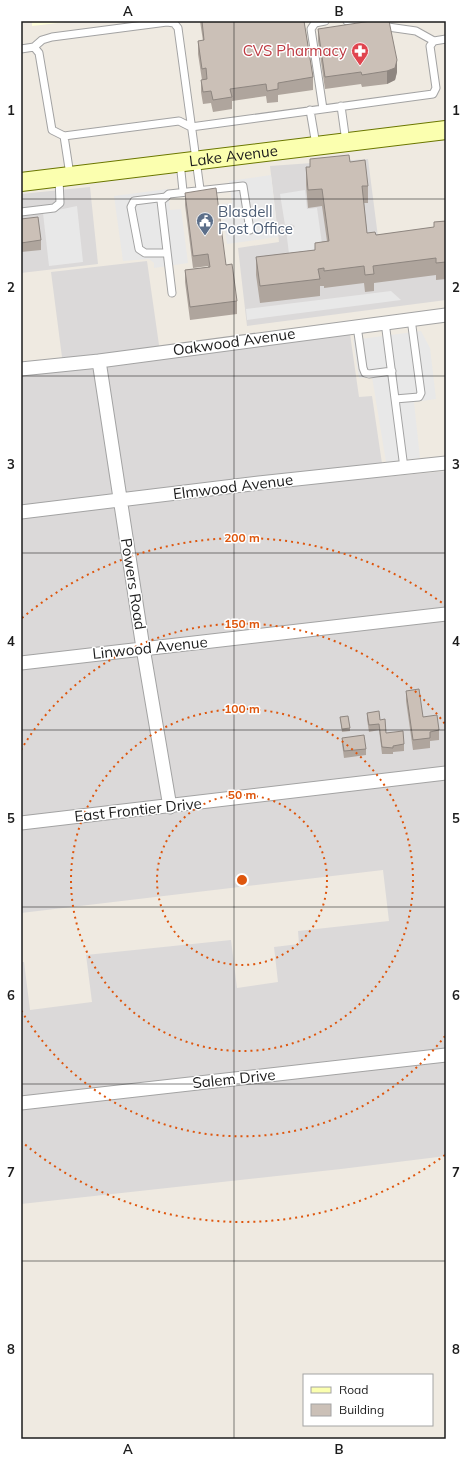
<svg xmlns="http://www.w3.org/2000/svg" width="467" height="1460" font-family="Mulish,sans-serif">
<style>
.residential{fill:#dbd9d9}
.education{fill:#ffffda}
.parking{fill:#e8e8e8}
.lines{fill:none;stroke-linecap:round;stroke-linejoin:round}
.lane-casing{stroke:#a3a3a3;stroke-width:9}
.street-casing{stroke:#a3a3a3;stroke-width:15}
.secondary-casing{stroke:#6b7700;stroke-width:20}
.lane{stroke:#fff;stroke-width:7}
.street{stroke:#fff;stroke-width:13}
.secondary{stroke:#fbffaf;stroke-width:18}
.wall{fill:#afa59d}
.shaded-wall{fill:#8e8680}
.building{fill:#cbc0b7;stroke:#8e8680}
.grid{fill:none;stroke:#1c1c1c;stroke-width:1;stroke-opacity:0.55}
.ring{fill:none;stroke:#de560d;stroke-width:2;stroke-dasharray:2 4}
.labels{text-anchor:middle;stroke-width:3;stroke-linejoin:round;paint-order:stroke}
.health-label{font-size:15px;fill:#be3a42;stroke:#fff;text-anchor:end}
.street-label{font-size:15px;fill:#1c1c1c;stroke:#fff}
.service-label{font-size:15px;fill:#4e5e75;stroke:#fff;text-anchor:start}
.centre{fill:#de560d;stroke:#fff;stroke-width:2}
.ring-label{font-size:12px;text-anchor:middle;font-weight:bold;fill:#de560d;stroke:#fff;stroke-width:3;stroke-linejoin:round;paint-order:stroke}
.neatline{fill:none;stroke:#1c1c1c;stroke-width:1.5}
.grid-label{font-size:13px;text-anchor:middle;font-weight:bold;fill:#1c1c1c}
</style>
<rect width="100%" height="100%" fill="#efeae1"/>
<path class="residential" d="M368,159L378,237L446,228V300L247,326L238,248L279,242L270,166Z
M90,187L98,264L21,273V194Z
M147,261L160,352L349,327L359,397L372,396L384,477L446,471V1156L341,1169L21,1204V962H24L30,1010L92,1002L86,955L231,940L237,988L278,982L274,947L299,944L298,931L389,921L383,870L21,913V369L63,365L51,272Z"/>
<path class="education" d="M32,21H75L32,26Z"/>
<path class="parking" d="M271,175L278,237L227,244L221,204L232,203L229,181Z
M168,189L170,210L181,209L188,263L154,268V263L149,259L123,261L114,196Z
M305,190L307,209L317,208L323,251L290,261L286,230H292L295,226L291,224L285,225L280,194Z
M77,206L83,262L49,266L43,213Z
M391,291L401,300L247,320L246,309Z
M421,331L430,348L436,399L414,402L420,458L386,462L372,377L359,378L353,340Z"/>
<g class="lines">
<g class="lane-casing">
<path id="lane" d="M347,21L369,24
M381,26L416,31L434,41L446,39
M34,47L42,40L52,37L167,22L174,23L178,28L200,189
M21,49L34,47L39,53L52,130L64,136L179,121L191,127L433,94L436,88L430,46L434,41
M341,106L346,142
M323,109L311,29L315,23L325,21
M310,110L316,145
M64,136L70,175
M180,162L183,191
M166,197L134,201L131,207L139,249L145,253H167
M21,212L54,208L60,203L59,178
M172,293L161,201L169,194L243,186L250,230
M385,322L404,468
M357,326L363,368L365,373L369,374L392,371
M395,399L419,397L421,393L411,319"/>
</g>
<g class="street-casing">
<path id="street" d="M99,361L143,648L170,807
M21,369L99,361L446,315
M21,512L259,483L446,463
M21,663L446,614
M21,823L446,773
M21,1103L446,1055"/>
</g>
<g class="secondary-casing">
<g id="secondary">
<path id="s1" d="M21,182L446,130"/>
</g>
</g>
<use href="#lane" class="lane"/>
<use href="#street" class="street"/>
<use href="#secondary" class="secondary"/>
</g>
<path class="wall" d="M200,21H304L313,77V90L278,95V102L267,103L266,96L232,101V109L213,112L211,103L203,104L201,92V80H202L198,54V41H203Z
M318,29L397,72L395,80L387,84L362,87L361,84L325,89L318,41Z
M310,159L350,162L368,186V203H364L367,233L376,235L434,228V222L446,221V279L436,280V275L374,283V291L365,292L364,283L324,288V286H320V296L260,303L256,275V257L315,250V243L327,241L322,206L308,208L306,185V167H310Z
M185,193L226,265L237,301V314L190,320L185,282V270L208,267V266L193,268L185,205Z
M21,219L41,240V250L21,252Z
M406,691L423,717L439,730V740L430,741V748L413,750L406,701Z
M367,713L380,720L386,733L404,744V751L393,752V754H382L379,730L369,732L367,719Z
M340,717L350,728V731L342,732Z
M342,738L366,749V755L344,758L342,744Z"/>
<path class="shaded-wall" d="M397,60V72L395,80L387,84V71Z"/>
<path class="building" d="M202,21H304L313,77L278,83V89L267,91L266,84L230,89L232,97L213,100L211,91L203,92L201,80L207,79L206,68L202,69L198,41L204,40Z
M371,21H389L397,60L395,68L387,71L362,75L361,72L325,77L318,29Z
M349,155L350,162L365,160L368,186H362L367,233L375,232L376,235L434,227V222L446,221V262L436,263V258L373,266L374,274L365,275L364,266L324,271V268L318,269L320,279L260,286L256,257L315,250V243L329,241L322,189L308,190L306,167H310V159Z
M216,188L226,265L232,264L237,301L190,307L185,270L210,267L208,254L193,256L185,193Z
M38,217L41,240L21,243V219Z
M419,689L423,717L437,715L439,730L430,732V738L413,740L406,691Z
M379,711L380,720L385,719L386,733L403,731L404,744L393,746V748L382,747L379,724L369,725L367,713Z
M348,716L350,728L342,729L340,717Z
M364,735L366,749L344,751L342,738Z"/>
<path class="grid" d="M234,21V1439M21,199H446M21,376H446M21,553H446M21,730H446M21,907H446M21,1084H446M21,1261H446"/>
<g class="ring">
<circle cx="242" cy="880" r="85"/>
<circle cx="242" cy="880" r="171"/>
<path d="M445 1036A256 256 0 0 1 21 1010M21 750A256 256 0 0 1 445 724"/>
<path d="M445 1155A342 342 0 0 1 22 1142M22 618A342 342 0 0 1 445 605"/>
</g>
<defs>
<g id="pharmacy-pin" transform="scale(0.9)"><path d="M0 17L-7.5 6A9.5 9.5 0 1 1 7.5 6Z" fill="#e0444e" stroke="#fff"/><path d="M-2-6h4v4h4v4h-4v4h-4v-4h-4v-4h4Z" fill="#fff"/></g>
<g id="civic-pin" transform="scale(0.9)"><path d="M0 17L-7.5 6A9.5 9.5 0 1 1 7.5 6Z" fill="#5c6f8a" stroke="#fff"/><path d="M-.6-6.5H3V-4.5H.6V-3L4-1V1h2V6H-6V1h2V-1L-.6-3ZM-1.2 2.5V6h2.4V2.5Z" fill="#fff"/></g>
</defs>
<g fill-rule="evenodd">
<use href="#pharmacy-pin" x="360" y="51"/>
<use href="#civic-pin" x="205" y="221"/>
</g>
<g class="labels">
<g class="health-label">
<text x="347" y="56">CVS Pharmacy</text>
</g>
<g class="street-label">
<text dy="5" stroke="none"><textPath href="#s1" startOffset="214">Lake Avenue</textPath></text>
<text transform="translate(234 342) rotate(-8)" y="5">Oakwood Avenue</text>
<text transform="translate(233 487) rotate(-7)" y="5">Elmwood Avenue</text>
<text transform="translate(133 584) rotate(81)" y="5">Powers Road</text>
<text transform="translate(150 648) rotate(-6)" y="5">Linwood Avenue</text>
<text transform="translate(138 810) rotate(-6)" y="5">East Frontier Drive</text>
<text transform="translate(234 1079) rotate(-6)" y="5">Salem Drive</text>
</g>
<g class="service-label">
<text x="218" y="217">Blasdell<tspan x="218" dy="17">Post Office</tspan></text>
</g>
</g>
<circle cx="242" cy="880" r="6" class="centre"/>
<g class="ring-label">
<text x="242" y="542">200 m</text>
<text x="242" y="628">150 m</text>
<text x="242" y="713">100 m</text>
<text x="242" y="799">50 m</text>
</g>
<rect width="467" height="1460" fill="none" stroke="#ffffff" stroke-width="44"/>
<rect x="303" y="1374" width="130" height="52" fill="#ffffff" stroke="#a4a4a4"/>
<rect x="311" y="1387" width="20" height="6" fill="#fbffaf" stroke="#a4a4a4"/>
<text x="339" y="1394" font-size="12" fill="#1c1c1c">Road</text>
<rect x="311" y="1404" width="20" height="12" fill="#cbc0b7" stroke="#a4a4a4"/>
<text x="339" y="1414" font-size="12" fill="#1c1c1c">Building</text>
<rect x="22" y="22" width="423" height="1416" class="neatline"/>
<g class="grid-label">
<text x="128" y="16">A</text>
<text x="339" y="16">B</text>
<text x="11" y="115">1</text>
<text x="456" y="115">1</text>
<text x="11" y="292">2</text>
<text x="456" y="292">2</text>
<text x="11" y="469">3</text>
<text x="456" y="469">3</text>
<text x="11" y="646">4</text>
<text x="456" y="646">4</text>
<text x="11" y="823">5</text>
<text x="456" y="823">5</text>
<text x="11" y="1000">6</text>
<text x="456" y="1000">6</text>
<text x="11" y="1177">7</text>
<text x="456" y="1177">7</text>
<text x="11" y="1354">8</text>
<text x="456" y="1354">8</text>
<text x="128" y="1454">A</text>
<text x="339" y="1454">B</text>
</g>
</svg>
